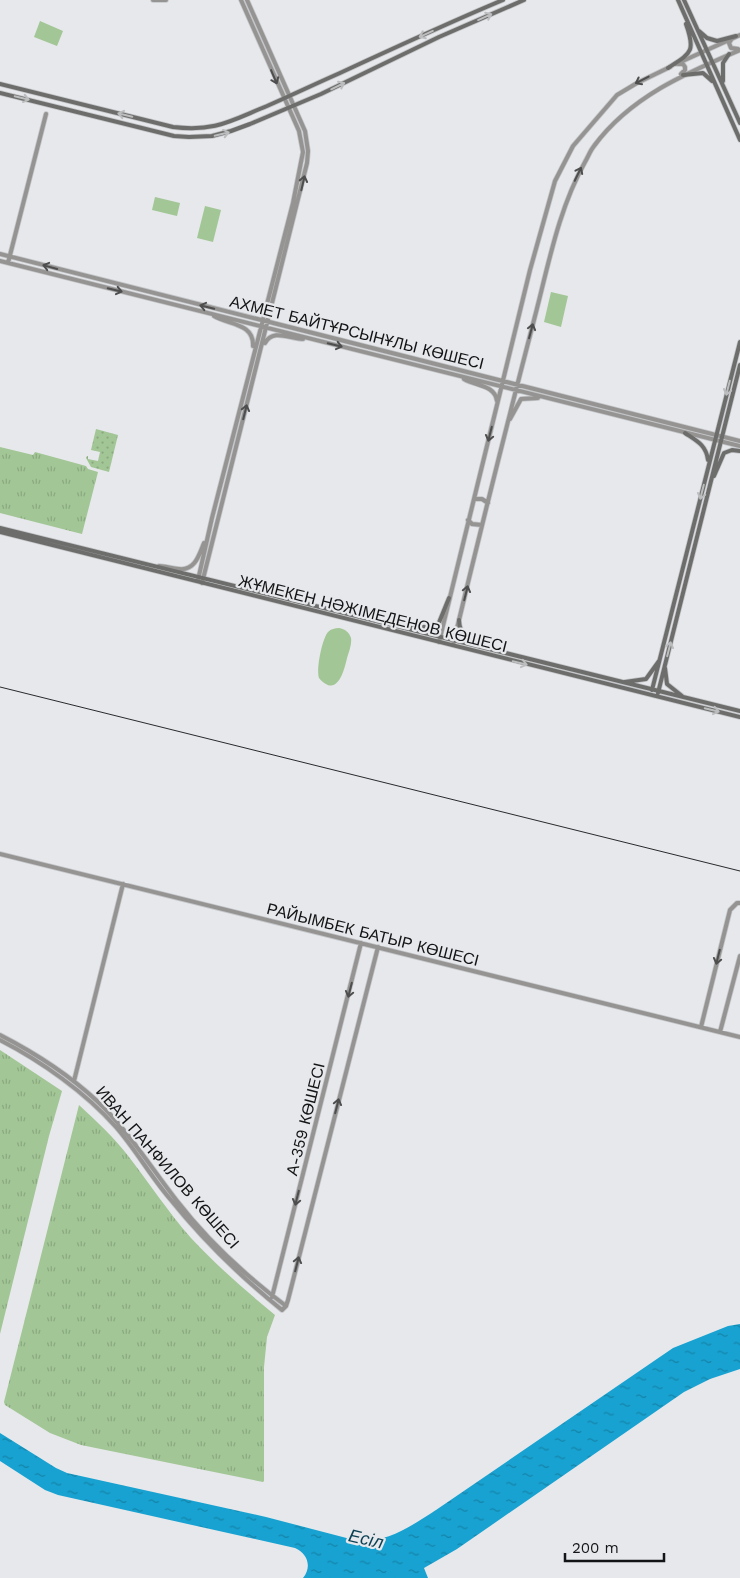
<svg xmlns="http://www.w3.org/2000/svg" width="740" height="1578" font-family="'Work Sans',sans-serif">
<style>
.grass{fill:url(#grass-dots)}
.park{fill:url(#park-tufts)}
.pitch{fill:#a2c695}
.water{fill:url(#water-ripples)}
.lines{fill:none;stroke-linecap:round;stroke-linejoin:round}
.tertiary-casing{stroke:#c4c6c9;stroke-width:5.5}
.secondary-casing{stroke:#c4c6c9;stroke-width:5.5}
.tertiary{stroke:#959493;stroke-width:4}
.secondary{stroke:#6d6d6b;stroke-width:4}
.tram{stroke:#28292b;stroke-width:1}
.oneway{stroke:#bcbdbe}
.oneway2{stroke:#4e4e4e}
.labels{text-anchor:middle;stroke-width:4.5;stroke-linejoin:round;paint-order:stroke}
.street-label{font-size:16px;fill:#131415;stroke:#e6e8eb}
.water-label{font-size:18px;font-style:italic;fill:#0a3f53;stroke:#e6e8eb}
</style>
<defs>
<pattern id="grass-dots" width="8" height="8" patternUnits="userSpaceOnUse" patternTransform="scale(1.25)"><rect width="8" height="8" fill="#a2c695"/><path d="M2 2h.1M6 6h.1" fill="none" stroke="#8ba980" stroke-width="1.8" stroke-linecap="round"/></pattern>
<pattern id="park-tufts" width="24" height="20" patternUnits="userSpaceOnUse" patternTransform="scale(1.25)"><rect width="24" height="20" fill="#a2c695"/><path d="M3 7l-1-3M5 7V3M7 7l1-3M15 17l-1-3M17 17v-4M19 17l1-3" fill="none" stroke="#8ba980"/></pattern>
<pattern id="water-ripples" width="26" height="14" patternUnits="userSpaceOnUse" patternTransform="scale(1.25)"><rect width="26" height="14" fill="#18a2d1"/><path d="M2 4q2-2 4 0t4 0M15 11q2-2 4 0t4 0" fill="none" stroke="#1483a8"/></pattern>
</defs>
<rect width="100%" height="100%" fill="#e6e8eb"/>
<path class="grass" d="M96,429L118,435L109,472L91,467L86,458L87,456H88V459L98,461L100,452L91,450Z"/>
<path class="park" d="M0,447L33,455L35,452L86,466L88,469L98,472L82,534L0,513Z
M0,1050L62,1091L49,1136L0,1334Z
M79,1105C96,1121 114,1137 129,1157C150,1184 168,1212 191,1238C217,1266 246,1291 275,1315L267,1337L264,1367V1481L263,1482L81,1445L50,1433L5,1405L4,1402Z"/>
<path class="pitch" d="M40,21L63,31L57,46L34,37Z
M155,197L180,203L177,216L152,210Z
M205,206L221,210L213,242L197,238Z
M551,292L568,296L561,327L544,322Z
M339,628C345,629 349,632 351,638C352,644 349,652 347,658C344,671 337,699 319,678C316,670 322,639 328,632C331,629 335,628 339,628Z"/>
<path class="water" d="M740,1324V1369L710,1379L684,1392L457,1549L424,1568L428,1578H303C312,1567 308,1554 295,1548L58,1495L45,1490L0,1461V1433L56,1468L67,1473L266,1517L358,1541C389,1542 411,1526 436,1510L673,1348L728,1326Z"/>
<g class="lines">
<g class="tertiary-casing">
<path id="tertiary" d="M153,0H166
M731,40L729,43L731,48L738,49
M676,64L740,35
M678,64H683L685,67V70L681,74
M0,254L740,441
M0,261L740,446
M8,263L46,114
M214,316C229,325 254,323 253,346
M265,343C273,328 290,339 303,339
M464,379C476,386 495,385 497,401
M510,419L521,399L538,398
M474,499H482L488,503
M468,520L472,524L482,525
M159,566C166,566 172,569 179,569C195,571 199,555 204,543
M198,580L212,518L293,203L303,152L299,131L241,0
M202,583L307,163L308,151L305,131L247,0
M439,642L530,270L555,181L573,146L617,95L637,83L670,67
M453,645C479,536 506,428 534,320C548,267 558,210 585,162C588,157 590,151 594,146C630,97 686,73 740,50
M0,854C246,916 493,976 740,1037
M701,1027L730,910L737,903H740
M720,1032L740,956
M0,1035C35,1053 68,1074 97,1101C128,1130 151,1168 177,1201C208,1241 246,1276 286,1306
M0,1040C41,1061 85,1092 116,1127C136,1150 151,1177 171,1200C204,1241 241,1277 282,1310L286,1306L288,1300L378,947
M74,1081L123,884
M272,1297L361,943"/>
</g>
<g class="secondary-casing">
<path id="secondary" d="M678,0L740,140
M684,0L740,123
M699,31L707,38L717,41L736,36
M668,68C691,53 696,52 686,24
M683,75L703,73L712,81
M723,81V63L729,54
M0,84L173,127C215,132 230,121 267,106C292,95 315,84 340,73C394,48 448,23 503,0
M0,93L174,136L189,137L212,136L231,131L250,124L321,94L439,37L524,0
M685,433C697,441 706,445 708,460
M714,476L724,453L732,450L740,451
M0,528L740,711
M0,532L740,717
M459,620C460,642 477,640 493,648
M408,627H435L438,625L449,598
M665,668L667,684L682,696
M625,682L646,679L659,661
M652,690L740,342
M658,693L740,365"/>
</g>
<use href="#tertiary" class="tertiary"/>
<use href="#secondary" class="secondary"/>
<path class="tram" d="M0,687L740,871"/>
</g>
<defs><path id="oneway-shaft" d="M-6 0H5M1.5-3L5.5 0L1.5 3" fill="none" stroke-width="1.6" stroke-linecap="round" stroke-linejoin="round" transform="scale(1.25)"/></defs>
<g class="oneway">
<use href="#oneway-shaft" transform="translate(485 17) rotate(-24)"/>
<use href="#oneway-shaft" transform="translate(426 34) rotate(156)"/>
<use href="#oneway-shaft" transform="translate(338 86) rotate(-26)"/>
<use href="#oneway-shaft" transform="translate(22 98) rotate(13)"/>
<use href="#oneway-shaft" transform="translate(125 115) rotate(-166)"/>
<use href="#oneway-shaft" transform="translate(222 134) rotate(-13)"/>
<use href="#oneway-shaft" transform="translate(728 388) rotate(104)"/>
<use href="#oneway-shaft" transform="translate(702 492) rotate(104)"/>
<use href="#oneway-shaft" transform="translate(669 649) rotate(-76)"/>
<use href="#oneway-shaft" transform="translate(520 663) rotate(14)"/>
<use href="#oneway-shaft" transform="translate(712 710) rotate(14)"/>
</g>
<g class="oneway2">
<use href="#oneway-shaft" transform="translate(274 77) rotate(67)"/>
<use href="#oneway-shaft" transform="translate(642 80) rotate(153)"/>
<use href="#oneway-shaft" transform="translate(578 174) rotate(-64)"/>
<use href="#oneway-shaft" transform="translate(303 183) rotate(-77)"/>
<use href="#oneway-shaft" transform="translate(50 267) rotate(-165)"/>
<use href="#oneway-shaft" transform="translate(115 290) rotate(14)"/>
<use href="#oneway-shaft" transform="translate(207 307) rotate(-166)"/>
<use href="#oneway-shaft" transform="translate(531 331) rotate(-75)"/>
<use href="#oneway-shaft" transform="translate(335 345) rotate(14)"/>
<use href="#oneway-shaft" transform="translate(245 412) rotate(-76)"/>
<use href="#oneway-shaft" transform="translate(490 434) rotate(104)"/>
<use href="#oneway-shaft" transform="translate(466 593) rotate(-76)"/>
<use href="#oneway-shaft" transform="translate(718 957) rotate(104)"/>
<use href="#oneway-shaft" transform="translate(350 990) rotate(104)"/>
<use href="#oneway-shaft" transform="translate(337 1106) rotate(-76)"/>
<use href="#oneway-shaft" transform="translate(297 1198) rotate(104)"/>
<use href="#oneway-shaft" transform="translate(297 1264) rotate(-76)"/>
</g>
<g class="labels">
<g class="street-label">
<text transform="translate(357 332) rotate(14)" y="6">АХМЕТ БАЙТҰРСЫНҰЛЫ КӨШЕСІ</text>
<text transform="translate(373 613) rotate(14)" y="6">ЖҰМЕКЕН НӘЖІМЕДЕНОВ КӨШЕСІ</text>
<text transform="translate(373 934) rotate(14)" y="6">РАЙЫМБЕК БАТЫР КӨШЕСІ</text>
<text transform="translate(305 1119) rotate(-76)" y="6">А-359 КӨШЕСІ</text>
<text transform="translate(168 1167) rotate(49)" y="6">ИВАН ПАНФИЛОВ КӨШЕСІ</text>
</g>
<g class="water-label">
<text transform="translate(366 1539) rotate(13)" y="6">Есіл</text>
</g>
</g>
<path d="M565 1553v8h99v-8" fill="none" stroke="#131415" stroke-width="2.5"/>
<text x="572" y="1553" font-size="15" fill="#131415" stroke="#e6e8eb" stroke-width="4" paint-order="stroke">200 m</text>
</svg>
